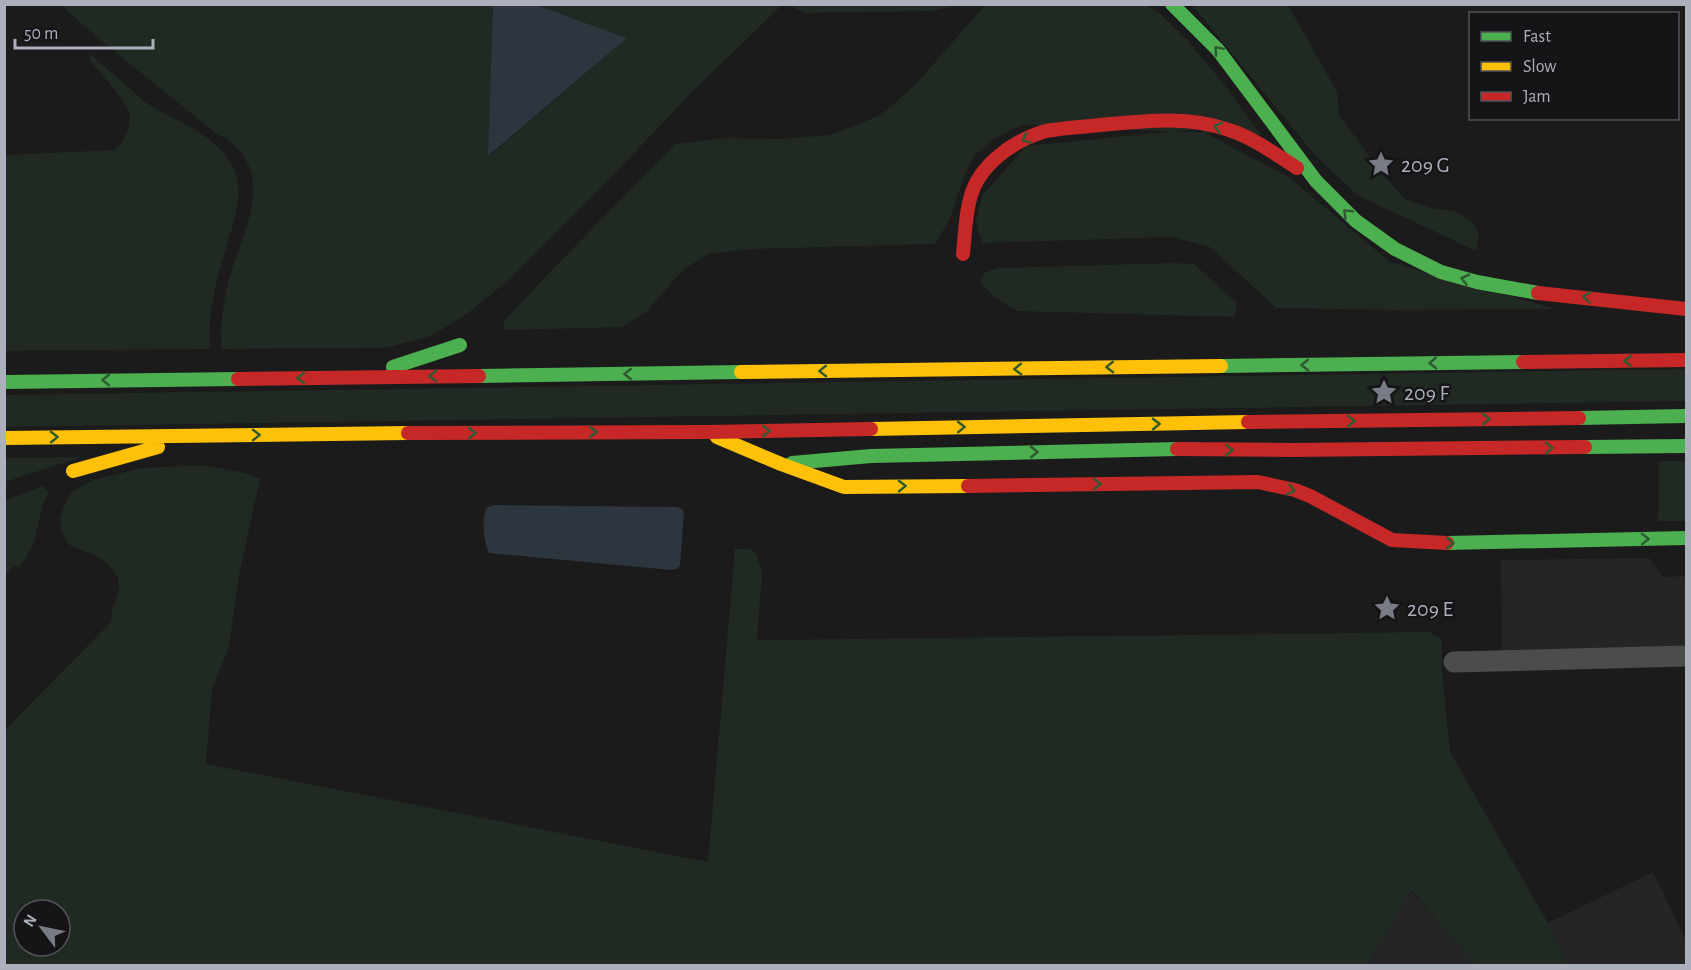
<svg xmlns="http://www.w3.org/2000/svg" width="1691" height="970" font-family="'Alegreya Sans',sans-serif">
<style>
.built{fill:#252527}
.green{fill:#202922;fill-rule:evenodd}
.water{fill:#2d353e}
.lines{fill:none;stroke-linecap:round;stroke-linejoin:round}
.street{stroke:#4b4c4e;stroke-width:21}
.fast{stroke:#4caf50;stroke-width:14}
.slow{stroke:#ffc107;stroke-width:14}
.jam{stroke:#c62828;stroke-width:14}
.oneway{stroke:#2e5a31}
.labels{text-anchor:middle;stroke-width:5;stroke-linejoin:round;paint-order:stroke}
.poi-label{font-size:22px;fill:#acb0bc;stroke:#151517;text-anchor:start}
</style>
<rect width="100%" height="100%" fill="#1b1b1b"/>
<path class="built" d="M1649,558L1663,577L1686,576V652L1502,655L1501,560Z
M1653,872L1686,940V965H1568L1548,923Z
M1410,890L1474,965L1368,966Z"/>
<path class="green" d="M4,5H493L489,156L627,38L536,5H782L695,89L597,192L510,279L468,313L431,336L393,346L377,348L222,349C219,329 225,291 231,272C243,235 271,180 236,147C231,142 225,137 218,135L99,39L62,6H5Z
M790,5H960L931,11L804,13Z
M985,5H1146L1158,12L1189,42L1223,83L1261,135L1021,125L995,138L974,156L963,179L950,219L935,244L752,249L708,254L683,270L646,312L622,327L504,330V321L550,272L675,144L726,138L779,139L831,135L881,115L916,84Z
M1192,5H1288L1337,92L1339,115L1384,176L1405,199L1435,209L1455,211L1471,221L1479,233L1477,250L1472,249L1357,195L1314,154Z
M90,54C104,66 118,78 132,90C138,96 145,103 153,107C164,114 177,119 189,126C234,153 248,177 232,228C221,267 206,308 210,349L5,351V155L115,150C126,140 134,121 127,107C118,92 102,75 91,62Z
M1198,129L1290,178L1390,262L1556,309L1393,310L1276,308L1210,247L1171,237L982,243L976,221L982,196L1026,146Z
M1173,263L1194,264L1237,303L1235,317L1017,311L994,297L980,282L984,273L997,268Z
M1686,369V401L5,427L4,395Z
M68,457H82L5,482L4,458Z
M1659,461H1686V521H1658Z
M203,465L246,473L260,479L239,575L229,647L212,689L206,764L708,862L735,549H750L756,553L762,573L757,640L1430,632L1442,640V670L1450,752L1548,923L1568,965H1474L1411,890L1368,965H5L4,731L111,622L112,610L119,591L118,578L114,571L104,561L94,555L71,546L66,540L61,530L60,518L66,501L73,491L93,480L142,468ZM24,910H60V946H24Z
M43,486L49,492L43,505L34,542L27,556L19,568L15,565L5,575V500Z"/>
<path class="water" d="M493,5H536L627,38L488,156Z
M493,505L677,507L682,509L684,513L680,565L677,569L671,570L489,553C484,544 482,521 485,512C487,506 489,507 493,505Z"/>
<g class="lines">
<path class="street" d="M1454,662L1686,656"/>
<path class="fast" d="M1172,4L1218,50L1316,181L1356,221L1395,249L1441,272L1477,282L1538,293
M1221,366L1523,362
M393,367L460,345
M479,376L741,372
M4,382L238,379
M1579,418L1686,416
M1585,447L1686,446
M792,463L871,456L1177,449
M1447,543L1686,538"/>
<path class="slow" d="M741,372L1221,366
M871,429L1248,422
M717,437L781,464L844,487L968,486
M4,438L408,433
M73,471L158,447"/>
<path class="jam" d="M963,254C965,236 965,217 970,199C978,165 1014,140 1046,131C1064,128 1083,127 1101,125C1143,121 1188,115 1229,130C1254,138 1275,154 1297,168
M1538,293L1686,309
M1523,362L1686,360
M238,379L479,376
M1248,422L1579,418
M408,433L707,432L871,429
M1177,449L1292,450L1585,447
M968,486L1258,482L1295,490L1310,496L1392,540L1447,543"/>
</g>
<defs><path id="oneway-chevron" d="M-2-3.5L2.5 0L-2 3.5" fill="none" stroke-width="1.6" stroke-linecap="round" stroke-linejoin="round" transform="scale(1.5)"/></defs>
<g class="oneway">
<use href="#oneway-chevron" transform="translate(1218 50) rotate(-131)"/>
<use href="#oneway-chevron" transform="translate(1218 127) rotate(-165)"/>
<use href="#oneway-chevron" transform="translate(1026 139) rotate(154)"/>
<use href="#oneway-chevron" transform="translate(1347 213) rotate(-136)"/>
<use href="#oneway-chevron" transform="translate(1465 279) rotate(-166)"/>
<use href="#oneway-chevron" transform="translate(1587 297) rotate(-173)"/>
<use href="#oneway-chevron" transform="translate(1628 361) rotate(179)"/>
<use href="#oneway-chevron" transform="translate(1433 363) rotate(179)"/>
<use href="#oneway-chevron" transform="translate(1305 365) rotate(179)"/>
<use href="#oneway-chevron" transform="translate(1110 367) rotate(179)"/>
<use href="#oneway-chevron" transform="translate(1018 369) rotate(179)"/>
<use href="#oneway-chevron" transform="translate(823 371) rotate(179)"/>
<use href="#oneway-chevron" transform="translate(628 374) rotate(179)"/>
<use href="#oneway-chevron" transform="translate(433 376) rotate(179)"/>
<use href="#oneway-chevron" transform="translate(301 378) rotate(179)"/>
<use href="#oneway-chevron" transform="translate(106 380) rotate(179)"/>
<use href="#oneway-chevron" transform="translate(1486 419) rotate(-1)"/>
<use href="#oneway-chevron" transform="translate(1351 421) rotate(-1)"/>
<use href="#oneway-chevron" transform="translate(1156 424) rotate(-1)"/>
<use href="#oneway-chevron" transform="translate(961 427) rotate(-1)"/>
<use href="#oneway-chevron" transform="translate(766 431) rotate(-1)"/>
<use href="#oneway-chevron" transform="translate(593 432)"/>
<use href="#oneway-chevron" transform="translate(472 433) rotate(-1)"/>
<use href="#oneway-chevron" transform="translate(256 435) rotate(-1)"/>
<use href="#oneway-chevron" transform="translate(54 437) rotate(-1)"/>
<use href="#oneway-chevron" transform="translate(1549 448) rotate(-1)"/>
<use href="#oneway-chevron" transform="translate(1229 450) rotate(1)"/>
<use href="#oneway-chevron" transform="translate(1034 452) rotate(-1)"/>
<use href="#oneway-chevron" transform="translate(1097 484) rotate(-1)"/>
<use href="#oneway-chevron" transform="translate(902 486) rotate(-1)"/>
<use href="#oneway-chevron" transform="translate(1291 490) rotate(15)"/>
<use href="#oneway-chevron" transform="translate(1645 539) rotate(-1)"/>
<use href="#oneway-chevron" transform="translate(1450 543) rotate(1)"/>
</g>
<defs>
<g id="sight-bare" transform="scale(2.07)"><path d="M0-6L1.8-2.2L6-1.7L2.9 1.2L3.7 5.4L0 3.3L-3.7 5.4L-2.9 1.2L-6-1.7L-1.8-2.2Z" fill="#797c84" stroke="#151517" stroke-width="2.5" paint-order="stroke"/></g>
</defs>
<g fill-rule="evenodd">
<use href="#sight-bare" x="1381" y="164"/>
<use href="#sight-bare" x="1384" y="392"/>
<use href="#sight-bare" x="1387" y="608"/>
</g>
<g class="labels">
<g class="poi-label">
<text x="1401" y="172">209 G</text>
<text x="1404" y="400">209 F</text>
<text x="1407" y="616">209 E</text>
</g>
</g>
<rect width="1691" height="970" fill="none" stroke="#acb0bc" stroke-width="12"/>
<rect x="1469" y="12" width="210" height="108" fill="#151517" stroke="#515359" stroke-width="1.5"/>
<rect x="1481" y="32" width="30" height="9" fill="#4caf50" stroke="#515359" stroke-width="1.5"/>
<text x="1523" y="42" font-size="18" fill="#acb0bc">Fast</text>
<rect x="1481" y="62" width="30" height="9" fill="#ffc107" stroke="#515359" stroke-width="1.5"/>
<text x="1523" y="72" font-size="18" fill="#acb0bc">Slow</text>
<rect x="1481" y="92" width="30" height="9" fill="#c62828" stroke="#515359" stroke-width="1.5"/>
<text x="1523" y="102" font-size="18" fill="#acb0bc">Jam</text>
<g transform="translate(42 928) rotate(302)"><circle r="28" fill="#151517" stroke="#515359" stroke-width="1.5"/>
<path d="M0-4.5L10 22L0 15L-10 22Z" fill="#797c84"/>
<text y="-9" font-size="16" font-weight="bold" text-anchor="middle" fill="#acb0bc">N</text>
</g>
<path d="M15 39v9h138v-9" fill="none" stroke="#acb0bc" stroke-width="3"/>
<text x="24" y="39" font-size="18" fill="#acb0bc" stroke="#151517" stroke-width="4.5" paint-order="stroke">50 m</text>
</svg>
